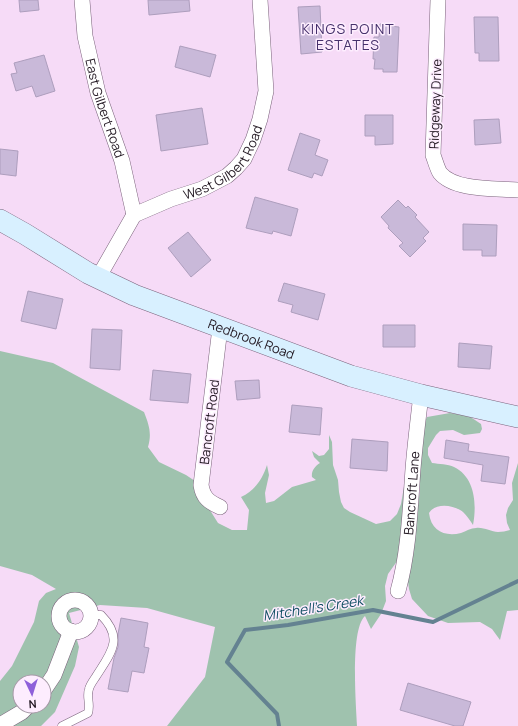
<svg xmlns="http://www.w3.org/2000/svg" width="518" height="726" font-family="Manrope,sans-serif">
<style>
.green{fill:#9fc2ae;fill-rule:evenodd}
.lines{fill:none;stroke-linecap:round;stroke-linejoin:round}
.stream{stroke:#648291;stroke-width:4}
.building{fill:#c9b9d9;stroke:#ad9ebd}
.lane-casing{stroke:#7a627b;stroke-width:9}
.street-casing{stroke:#7a627b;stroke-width:16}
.secondary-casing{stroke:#7a627b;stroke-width:22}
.lane{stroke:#fff;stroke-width:8}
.street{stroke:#fff;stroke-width:15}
.secondary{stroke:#d8f0ff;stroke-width:21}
.labels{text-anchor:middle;stroke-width:3;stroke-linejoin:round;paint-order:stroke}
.street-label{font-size:13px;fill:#221822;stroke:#fdedfe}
.neighbourhood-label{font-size:14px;letter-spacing:1px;fill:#45306b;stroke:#fdedfe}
.water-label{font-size:14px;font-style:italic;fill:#145165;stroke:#fdedfe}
</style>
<rect width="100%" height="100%" fill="#f6dbf7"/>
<path class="green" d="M0,351L53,363L144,412C149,425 152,433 148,447L159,462L186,475L201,485L203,499L218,523L232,530H247L249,510L241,497C255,490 262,480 267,465L269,475L265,493L266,503L274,501L292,487L316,480L312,477C311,471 315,466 320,463L314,457L312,451L319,456L324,455L329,449V435L332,442L333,465L338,480L339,492L341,502L344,508L350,512L376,524L390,521L397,514L401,504L406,475L417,513L420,491L417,456L422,429L427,417L450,413L469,416L481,424L482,429L480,433L464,435L453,430L440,431L436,435L428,448V455L432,463C439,464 448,464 454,467C475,477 477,504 473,525C470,520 467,516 463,512C454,505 436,502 429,513C431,531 445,537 461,533C466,531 471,528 476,528C484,527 491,532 498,532C502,532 506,531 510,530L507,523L506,515L508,508L513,500L512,483L518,463V610L507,611L500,640L492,629L480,622L448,623L428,616L412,599L409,589L407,575L400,557L388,574L385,586L386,601L381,614L371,629L365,616C350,629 356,705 357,726H167L205,677L215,627L147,608L100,605L69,613L79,647L75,666L55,712L41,726H0V681L12,666L34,622L39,601L46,593L56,589L32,575L0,566ZM20,682H44V706H20Z"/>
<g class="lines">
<path class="stream" d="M279,726L277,714L227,662L245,630L288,625L373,610L433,622L518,581"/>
</g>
<path class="building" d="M19,0H38L39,10L20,12Z
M148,0H189L190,11L149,15Z
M320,6L322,52L301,54L298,7Z
M474,17H498L499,61H479V53H475Z
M380,24H390V26L399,27L397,72H383V69H374L375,59H373L374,37H379Z
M180,46L216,55L210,77L175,67Z
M44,55L55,91L36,97L32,86L16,91L11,74L17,73L14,63Z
M202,108L208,144L161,151L156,115Z
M365,115H393V144L375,145V136H365Z
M499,119L501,143L475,145L474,120Z
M300,133L320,140L315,155L328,160L322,176L314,173L312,178L288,170Z
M0,149L18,151L16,176L0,174Z
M255,197L298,209L291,236L273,231L272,234L246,228Z
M398,200L406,208L408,206L417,215L415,217L429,232L423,238L426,241L410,257L399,246L403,243L388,228L389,226L381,217Z
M463,224L497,225L496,256H482V250H463Z
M188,232L211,260L191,277L168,248Z
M284,283L325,294L318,320L291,312L293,305L278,301Z
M28,291L63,299L56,329L21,321Z
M383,325H415V347H383Z
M92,329L122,330L120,370L90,368Z
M459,343L492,346L490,369L458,367Z
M153,370L191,374L188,403L150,400Z
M259,380L260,398L237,400L235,381Z
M292,405L322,408L320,435L289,432Z
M352,439L388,442L387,471L350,468Z
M446,440L469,444L468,451L509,457L505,484L481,481L483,465L444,458Z
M121,618L148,623L144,647L149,648L144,673L132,671L128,692L108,689L114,658L118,647V634Z
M408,683L471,702L463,726H455L400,710Z"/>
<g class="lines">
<g class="lane-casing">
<path id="lane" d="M62,726L88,713C91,704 86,697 89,689C90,685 93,681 95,678C110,654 125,639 101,615H91"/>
</g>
<g class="street-casing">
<g id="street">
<path id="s1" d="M82,0L85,36L98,93L122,161L134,215"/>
<path d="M438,0L433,155C435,160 437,168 440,173C455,191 496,188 518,190"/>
<path id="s2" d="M98,278L134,215L171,199L202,189L227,176L236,168L244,159L253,140L260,119L266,91L260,0"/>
<path d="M220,328L201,485C203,498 209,502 220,507"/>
<path id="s3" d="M398,591C409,551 410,510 413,469C415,444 418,420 421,395"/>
<circle cx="75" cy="616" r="16"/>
<path d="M44,690L54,675L71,631"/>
<path d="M0,725L22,712L28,706"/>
</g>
</g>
<g class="secondary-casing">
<g id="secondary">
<path id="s4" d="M0,220L25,234L88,273L134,295L351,376L421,395L518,417"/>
</g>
</g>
<use href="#lane" class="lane"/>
<use href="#street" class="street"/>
<use href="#secondary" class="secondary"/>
</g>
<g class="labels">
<g class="street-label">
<text transform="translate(435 104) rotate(-88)" y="5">Ridgeway Drive</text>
<text dy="5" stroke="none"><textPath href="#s1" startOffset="111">East Gilbert Road</textPath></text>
<text dy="5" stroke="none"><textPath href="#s2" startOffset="180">West Gilbert Road</textPath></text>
<text dy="5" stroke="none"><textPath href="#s4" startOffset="279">Redbrook Road</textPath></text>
<text transform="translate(209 422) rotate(-83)" y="5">Bancroft Road</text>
<text dy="5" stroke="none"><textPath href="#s3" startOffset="99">Bancroft Lane</textPath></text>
</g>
<g class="neighbourhood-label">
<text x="348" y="34">KINGS POINT<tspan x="348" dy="16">ESTATES</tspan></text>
</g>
<g class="water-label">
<text transform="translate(313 608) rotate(-9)" y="5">Mitchell's Creek</text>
</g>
</g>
<g transform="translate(32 694) rotate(176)"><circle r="19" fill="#fdedfe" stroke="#a598a6"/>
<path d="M0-3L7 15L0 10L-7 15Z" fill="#8e60da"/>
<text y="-6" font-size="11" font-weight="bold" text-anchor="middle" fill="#221822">N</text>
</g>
</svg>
